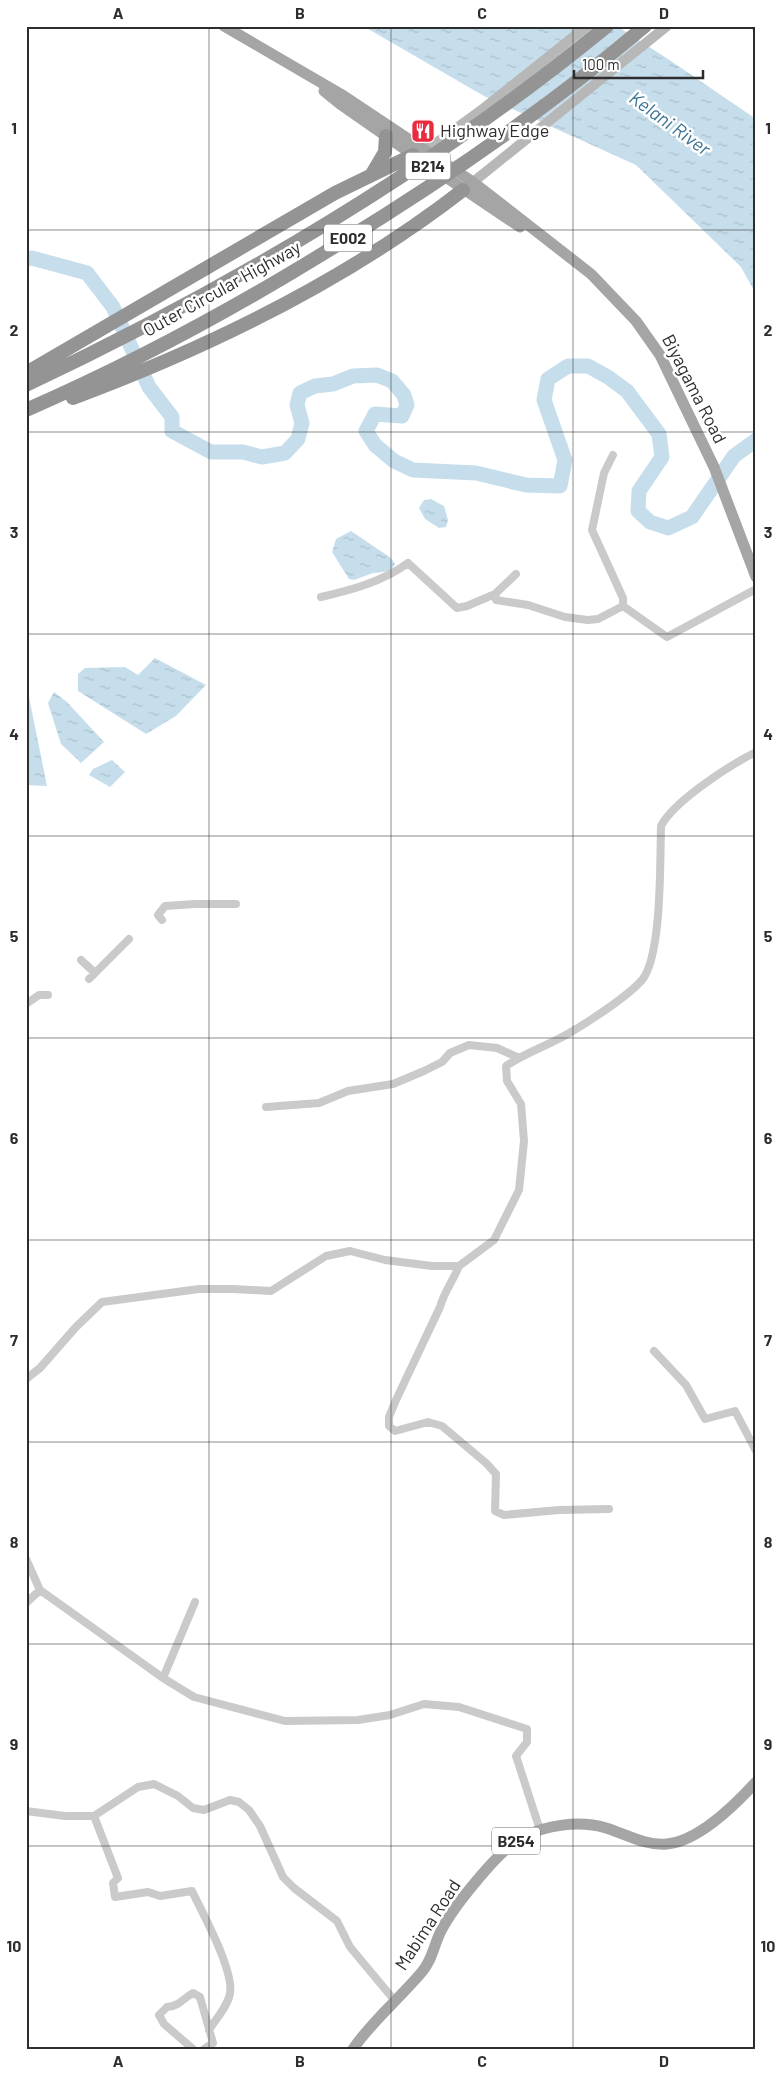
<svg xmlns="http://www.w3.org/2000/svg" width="782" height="2075" font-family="Barlow,sans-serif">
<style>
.water{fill:url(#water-ripples)}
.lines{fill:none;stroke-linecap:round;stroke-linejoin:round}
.river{stroke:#c6deec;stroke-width:15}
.street{stroke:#cacaca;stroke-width:8}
.secondary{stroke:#b7b7b7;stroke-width:10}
.primary{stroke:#a5a5a5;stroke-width:11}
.highway{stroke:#949494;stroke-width:14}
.grid{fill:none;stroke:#2d2d2d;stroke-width:1;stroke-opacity:0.55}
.labels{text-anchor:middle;stroke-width:5;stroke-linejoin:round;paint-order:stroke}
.shield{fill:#fff;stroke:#6c6c6c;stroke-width:1}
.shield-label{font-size:16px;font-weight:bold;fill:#2d2d2d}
.poi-label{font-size:18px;fill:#2d2d2d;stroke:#fff;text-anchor:start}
.street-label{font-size:18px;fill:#2d2d2d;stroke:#fff}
.water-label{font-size:19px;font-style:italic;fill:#397291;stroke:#fff}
.neatline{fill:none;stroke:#2d2d2d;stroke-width:2}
.grid-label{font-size:16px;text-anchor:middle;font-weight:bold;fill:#2d2d2d}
</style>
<defs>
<pattern id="water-ripples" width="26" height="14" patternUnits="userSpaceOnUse" patternTransform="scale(1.25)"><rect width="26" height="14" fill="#c6deec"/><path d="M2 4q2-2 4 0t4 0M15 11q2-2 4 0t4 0" fill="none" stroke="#aabfcb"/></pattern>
</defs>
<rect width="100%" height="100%" fill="#fff"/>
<path class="water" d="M363,26H617L671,61L756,119V294L741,267L636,165L484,96Z
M431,499L444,506L448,520L446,527L439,528L425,519L419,508L424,500Z
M351,531L391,558L395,564L390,571L373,573L354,580L349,579L332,552L336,539Z
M155,658L206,685L176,716L146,734L78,691V674L85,668L125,667L138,675Z
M54,692L67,702L104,742L81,763L61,744L48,703Z
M29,697L47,786L26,785V698Z
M112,760L125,772L110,787L89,775L93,769Z"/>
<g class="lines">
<path class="river" d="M26,259L32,258L87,273L113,307L149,387L172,417V431L211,452H243L262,457L285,453L298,439L302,423L297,405L300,393L315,386L333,384L353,376L377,375L392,381L404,395L407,405L402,416L375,414L366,431L375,445L394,461L413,470L476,473L526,485L560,486L565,460L544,400L548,379L568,366H588L608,377L627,391L659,434L662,457L639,491L638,511L650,522L668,528L692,517L734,456L756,440"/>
<path class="street" d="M754,26L756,28
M613,455L604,473L592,530L623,598V606
M516,574L495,594L496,600L528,605L565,617L588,620L598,619L623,606
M321,597C351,590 382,582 408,563L457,608L467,606L495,594
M623,606L667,637L756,589
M162,920L158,915L165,906L195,904H236
M81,960L95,973
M89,979L129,939
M26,1004L39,995H48
M266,1107L319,1103L348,1091L393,1084L424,1071L442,1062L450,1053L469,1045L497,1048L519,1058
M459,1266C453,1281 444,1292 440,1307L396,1400L389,1417V1426L395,1431L428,1422L442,1426L486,1463L496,1474L495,1511L504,1515L559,1510L609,1509
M654,1351L686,1385L705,1419L735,1411L756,1451
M26,1379L40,1368L76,1327L102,1302L199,1289H233L271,1291L326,1256L350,1251L385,1260L432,1266H459L494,1240L519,1190L524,1141L521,1104L507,1081L506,1066C526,1052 550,1045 571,1032C590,1021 628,996 642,980C662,956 660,860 661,826C674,801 730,765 756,752
M26,1559L40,1590L163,1678L194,1697L285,1721L358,1720L390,1715L424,1704L459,1707L527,1729V1742L516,1756L540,1830
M26,1603L40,1590
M163,1678L195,1602
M26,1811L65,1816H94L138,1787L154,1784L178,1796L193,1808L204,1810L230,1800L239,1802L249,1810L260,1826L283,1877L294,1888L337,1921L350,1947L395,2001
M94,1816L118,1878L113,1883L115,1897L148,1892L160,1896L192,1891C202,1912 234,1970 230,1993C228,2006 216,2019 209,2030
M193,2049L164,2024L159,2015L167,2007C180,2006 182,1999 193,1993L200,1997L213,2043L204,2049"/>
<path class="secondary" d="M418,153L436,143L484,108L587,26
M467,187L667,26"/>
<path class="primary" d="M224,26L344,96L473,182L591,274L636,321L660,355L714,467L756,577
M324,91L340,104L413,155L520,227
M353,2049C372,2021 399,1999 421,1973C433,1960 434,1943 442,1929C454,1906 499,1850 521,1838C545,1825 579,1820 606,1828C626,1834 645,1846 667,1844C699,1841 735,1805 756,1782"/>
<path class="highway" d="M372,174L385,152L386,136
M26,373L335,193L413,155
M26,385C233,287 430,171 607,26
M73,398C210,347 347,280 463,190
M26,410C134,363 237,307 337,245C445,179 548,108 645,26"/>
</g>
<path class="grid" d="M209,26V2049M391,26V2049M573,26V2049M26,230H756M26,432H756M26,634H756M26,836H756M26,1038H756M26,1240H756M26,1442H756M26,1644H756M26,1846H756"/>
<defs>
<g id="restaurant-square" transform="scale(1.25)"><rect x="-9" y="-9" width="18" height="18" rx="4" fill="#ea2a3f" stroke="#fff"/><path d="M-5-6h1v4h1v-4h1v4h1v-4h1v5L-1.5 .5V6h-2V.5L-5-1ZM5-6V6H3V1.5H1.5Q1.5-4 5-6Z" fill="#fff"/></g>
</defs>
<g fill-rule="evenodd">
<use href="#restaurant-square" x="423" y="131"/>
</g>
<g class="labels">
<g class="shield">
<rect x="405.5" y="152.5" width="45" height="27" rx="4"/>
<rect x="324" y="224.5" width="48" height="27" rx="4"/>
<rect x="492" y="1827.5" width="48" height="27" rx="4"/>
</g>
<g class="shield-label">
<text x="428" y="172">B214</text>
<text x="348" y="244">E002</text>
<text x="516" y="1847">B254</text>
</g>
<g class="poi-label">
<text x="440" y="137">Highway Edge</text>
</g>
<g class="street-label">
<text transform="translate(222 289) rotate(-29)" y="6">Outer Circular Highway</text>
<text transform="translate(694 389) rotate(63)" y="6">Biyagama Road</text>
<text transform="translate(428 1925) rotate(-57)" y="6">Mabima Road</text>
</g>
<g class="water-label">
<text transform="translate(670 123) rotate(36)" y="7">Kelani River</text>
</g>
</g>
<rect width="782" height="2075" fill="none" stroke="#ffffff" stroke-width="55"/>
<path d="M574 70v8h129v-8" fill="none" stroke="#2d2d2d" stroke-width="2.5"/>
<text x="582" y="70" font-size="15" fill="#2d2d2d" stroke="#ffffff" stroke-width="4" paint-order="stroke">100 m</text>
<rect x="28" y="28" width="726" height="2020" class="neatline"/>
<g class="grid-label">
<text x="118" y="19">A</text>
<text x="300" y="19">B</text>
<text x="482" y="19">C</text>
<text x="664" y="19">D</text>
<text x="14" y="134">1</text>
<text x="768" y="134">1</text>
<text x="14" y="336">2</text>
<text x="768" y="336">2</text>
<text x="14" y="538">3</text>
<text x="768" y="538">3</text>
<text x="14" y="740">4</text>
<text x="768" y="740">4</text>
<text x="14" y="942">5</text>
<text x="768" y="942">5</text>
<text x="14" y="1144">6</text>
<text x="768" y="1144">6</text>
<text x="14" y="1346">7</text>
<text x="768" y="1346">7</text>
<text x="14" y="1548">8</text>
<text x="768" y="1548">8</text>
<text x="14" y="1750">9</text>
<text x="768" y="1750">9</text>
<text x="14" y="1952">10</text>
<text x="768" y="1952">10</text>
<text x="118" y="2067">A</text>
<text x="300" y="2067">B</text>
<text x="482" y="2067">C</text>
<text x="664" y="2067">D</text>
</g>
</svg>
